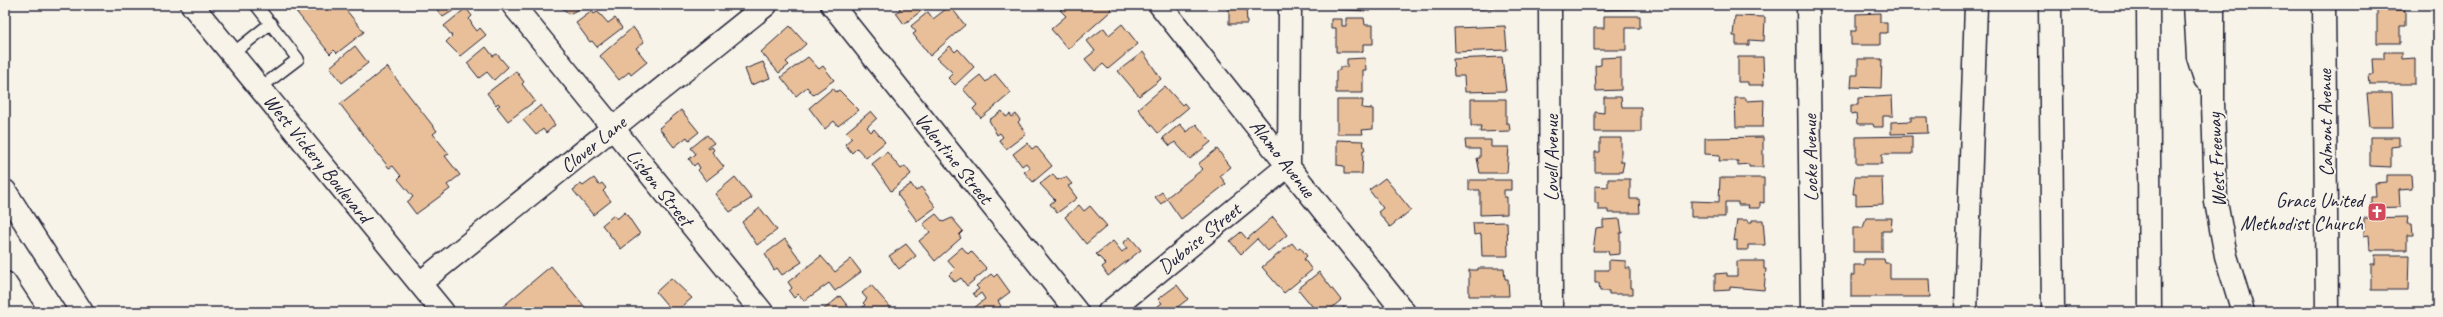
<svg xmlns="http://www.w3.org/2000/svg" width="2443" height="317" font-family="Caveat,sans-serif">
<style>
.building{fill:#e8bf98;stroke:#22223b}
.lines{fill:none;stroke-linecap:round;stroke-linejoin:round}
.lane-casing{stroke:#22223b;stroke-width:14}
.street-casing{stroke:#22223b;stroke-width:25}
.secondary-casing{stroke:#22223b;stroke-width:25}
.highway-casing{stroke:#22223b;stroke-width:25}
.lane{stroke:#f7f3e8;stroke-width:11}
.street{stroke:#f7f3e8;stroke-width:22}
.secondary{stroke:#f7f3e8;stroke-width:22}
.highway{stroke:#f7f3e8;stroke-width:22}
.labels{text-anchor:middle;stroke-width:4;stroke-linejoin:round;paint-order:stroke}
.street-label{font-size:20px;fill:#22223b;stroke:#f7f3e8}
.poi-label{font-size:20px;fill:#22223b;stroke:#f7f3e8;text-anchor:end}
</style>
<rect width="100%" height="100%" fill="#f7f3e8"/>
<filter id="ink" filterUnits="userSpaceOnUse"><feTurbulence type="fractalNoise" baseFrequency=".025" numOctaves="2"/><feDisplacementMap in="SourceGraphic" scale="8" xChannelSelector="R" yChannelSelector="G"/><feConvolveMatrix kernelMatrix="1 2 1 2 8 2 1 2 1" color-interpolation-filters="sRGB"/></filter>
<g filter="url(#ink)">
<path class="building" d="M291,5H342L364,32L337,53L334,50L330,54Z
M433,5H462L443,17Z
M559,5H587L569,14Z
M929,5L904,24L896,13L900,10L899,5Z
M1067,5H1107L1112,10L1068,49L1051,29L1066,16L1060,10Z
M1219,5H1246L1247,24H1229V6Z
M1337,5H1370V11L1337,10Z
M1479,5H1506V8L1479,9Z
M1594,5H1636V9L1594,10Z
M950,6L965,25L930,56L913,34L916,32L911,26L928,12L933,19Z
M466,8L472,16L469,19L473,26L477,31L480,28L486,35L460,56L446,42L452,36L444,26Z
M2377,10H2405V26H2400V43H2377Z
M592,11L594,14L597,12L600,14L608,23L615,18L622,28L597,47L592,41L590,42L576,23Z
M1880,13V22H1887V33H1880V45H1851V31H1856V14Z
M1604,16H1640V28H1626V50H1594V28H1604Z
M1735,16L1765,17L1764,41L1749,40V45H1736V36H1733Z
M1346,18H1364L1365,25H1373V44H1363V52H1336V28H1331V19H1342V26H1346Z
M1122,24L1138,44L1108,69L1103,64L1095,71L1085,59L1095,51L1087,41L1104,28L1109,35Z
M790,26L806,44L786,62L789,65L779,73L761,52Z
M1505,26L1507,50L1455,52L1454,28Z
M633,27L644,42L636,48L647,62L631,75L629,72L619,80L600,56Z
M355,46L368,63L342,83L330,67Z
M950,46L955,52L958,49L974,67L955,85L948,78L953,73L937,58Z
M486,47L493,56L497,54L508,67L494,80L487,72L479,78L467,63Z
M1143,52L1161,79L1139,96L1118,71Z
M2384,52H2402V59L2415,58V84H2370L2369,74H2373L2372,59H2384Z
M808,57L819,69L823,66L834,80L813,95L807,87L796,96L781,77Z
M1502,57L1506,91L1465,92L1464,76H1454L1453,59Z
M1621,57V90L1596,91L1595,66L1601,65V58Z
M1738,57H1763L1764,85H1748V82H1738Z
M1365,58L1366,70H1363V93H1336V71L1340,70V67H1347V59Z
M1858,59H1882L1881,88L1851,87L1852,75H1858Z
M763,62L770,78L751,85L745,69Z
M387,67L437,131L433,134L449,154L445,156L460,175L447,185L450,189L416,214L407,202L413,197L398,179L401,176L393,166L389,168L340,104Z
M516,71L524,82L522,84L535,101L508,121L497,107L500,105L498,103L496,105L487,93Z
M995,74L1011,93L981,118L973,109L977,105L963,89L980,75L986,82Z
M1165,86L1182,105L1184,103L1188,108L1158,133L1138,109Z
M833,88L836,92L839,90L859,110L838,126L834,121L825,129L809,108Z
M2367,93H2392L2393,127H2370Z
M1892,96L1893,116H1883V127H1874L1873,124H1857L1856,113L1851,114V105H1858V98Z
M1604,97H1621L1622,107H1641V132H1595V112L1604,113Z
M1735,98H1746V101L1764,100L1763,127H1736Z
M1471,99H1506V123H1509L1510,131L1480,132L1481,126H1471Z
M1337,100H1363L1362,108L1373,109V129L1362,130L1363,134H1337Z
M541,105L555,125L546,133L543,129L536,135L523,120Z
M681,110L699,132L689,140L687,137L674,147L659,128Z
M871,111L877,118L867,127L871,132L874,129L885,142L866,158L857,148L852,153L845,144L852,138L846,132Z
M1002,111L1006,117L1010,114L1012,117L1016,114L1020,120L1018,122L1026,134L1006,149L999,140L1003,137L1000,133L997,135L989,120Z
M1911,117H1927L1928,133L1891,134V122L1911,121Z
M1180,124L1187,132L1196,124L1211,142L1190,159L1175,142L1170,146L1163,138Z
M707,135L714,143L708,147L709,149L712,147L714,150L712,152L724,167L706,181L698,170L700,168L697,163L694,166L689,159L696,154L691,148Z
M1912,136V154H1882V164H1856V137Z
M1763,137V167H1749V164L1738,165V161H1719L1720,155L1705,154V138Z
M2370,137H2399V146L2391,147V167L2370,166Z
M1600,138H1621V162H1624L1622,172H1595V152H1600Z
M1337,140L1363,141L1365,151L1363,150L1362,174H1344V166L1337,165Z
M1465,140H1491V147H1509L1507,173H1480L1477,158H1480V149H1466Z
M1027,143L1032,149L1036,146L1052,166L1033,182L1024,172L1030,168L1026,163L1022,166L1013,154Z
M1217,149L1231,167L1220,176L1226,184L1181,219L1167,199L1161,204L1155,197L1162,192L1166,198L1203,169L1198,164Z
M887,152L901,169L905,166L911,174L891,191L872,164Z
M1053,174L1057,180L1066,177L1072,184L1068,186L1077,198L1057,213L1050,204L1055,200L1040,184Z
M2387,175H2411L2412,189L2399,190L2400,207L2371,208V197H2376L2375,183L2387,182Z
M735,177L752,198L730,212L715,194Z
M1855,177H1882L1883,204L1856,205V194H1853Z
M594,178L599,185L602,183L606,188L603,191L611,201L593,215L573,190L581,184L583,186Z
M1385,178L1411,210L1390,227L1378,212L1383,208L1369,190Z
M1720,178H1764V203L1760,202V208H1748L1749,205H1738V202H1725V217H1691V201L1719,202Z
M1608,179H1630V199H1639L1640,213H1608V210H1598V203H1595V186L1608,187Z
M1469,180H1511V190H1504V197H1507V214L1480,215V190H1469Z
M911,184L916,191L921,187L936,207L917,221L897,194Z
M1079,205L1084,211L1090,206L1107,226L1086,244L1065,217Z
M760,208L777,230L757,245L742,222Z
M625,212L640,234L621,249L602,225L614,215L617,219Z
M936,214L943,222L952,218L963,231L959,235L961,238L935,261L919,241L930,232L923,224Z
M1273,217L1287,235L1268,251L1257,239L1241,254L1230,241L1241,232L1247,239Z
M2408,217L2407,224H2412L2413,235H2407V250H2370L2369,235L2364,236V218Z
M1866,218H1892L1891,231H1882V252H1853V228H1863Z
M1620,219L1622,233H1620V254L1609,255L1608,251H1593L1596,228L1603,227V220Z
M1737,220H1748V222H1752V220H1763L1765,245H1748V250H1737V240L1734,241Z
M1507,222L1508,256H1482L1481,234L1474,235L1473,223Z
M1130,237L1141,250L1108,276L1102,267L1106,264L1096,254L1113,241L1122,252L1127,248L1123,243Z
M785,239L802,262L782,275L777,268L774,270L765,254Z
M1292,243L1297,249L1300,247L1307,256L1304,259L1312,270L1284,293L1262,267Z
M906,244L916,256L899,269L889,256Z
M962,247L968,254L971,251L987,269L967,286L961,278L955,282L949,275L955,269L947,260Z
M2375,255H2409L2408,290H2371V264H2375Z
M821,256L835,272L851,259L861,272L835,291L829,283L804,301L798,294L794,298L789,291L792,288L788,282Z
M1864,259H1884L1885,263H1890V279H1929L1930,297H1851V275H1854V265H1864Z
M1609,260L1626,261V268H1630V288H1633V294H1609V291H1600L1599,283H1595V270H1609Z
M1737,261H1764V269H1766L1764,290L1730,287V290L1715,291V274L1727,273V276H1737Z
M551,266L589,312H504L501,308Z
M1478,268H1504L1505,279H1508L1509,296H1469V270H1478Z
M1319,272L1341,300L1327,312H1317L1298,289Z
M991,274L994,277L997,274L1010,292L998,301L1001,306L993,312H975L973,309L985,299L981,293L976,297L973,293L979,289L976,286Z
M671,278L692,298L676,312H673L656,292Z
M871,285L892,309L888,312H884L881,308L876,312H857L865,305L863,303L867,299L862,293Z
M1177,285L1188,299L1171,312H1150L1162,303L1158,299Z
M840,296L852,312H821Z
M1344,307L1348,312H1338Z"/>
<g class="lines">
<g class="lane-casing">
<path id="lane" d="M256,5L298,59L260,88
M232,54L271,23"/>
</g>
<g class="street-casing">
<path id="street" d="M513,5L762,312
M832,5L1077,312
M1160,5L1404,312
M1550,5L1551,312
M1808,5L1812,312
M2324,5L2327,312
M1109,312L1289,165L1290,5"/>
</g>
<g class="secondary-casing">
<path id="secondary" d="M192,5L443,312
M2195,5L2198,57L2205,79
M2213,5V103L2216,202L2226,256L2243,312
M420,283L766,5
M1966,312L1976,5"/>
</g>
<g class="highway-casing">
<path id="highway" d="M2050,5L2053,312
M2148,5L2150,312
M5,191L82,312
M5,283L24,312"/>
</g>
<use href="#lane" class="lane"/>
<use href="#street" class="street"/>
<use href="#secondary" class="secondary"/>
<use href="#highway" class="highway"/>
</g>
</g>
<defs>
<g id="church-square" transform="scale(1)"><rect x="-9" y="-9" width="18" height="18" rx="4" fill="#d1495b" stroke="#f7f3e8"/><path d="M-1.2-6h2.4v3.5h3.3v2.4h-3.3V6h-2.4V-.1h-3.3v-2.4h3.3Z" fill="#fff"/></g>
</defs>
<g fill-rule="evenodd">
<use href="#church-square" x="2377" y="212"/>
</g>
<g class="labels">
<g class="street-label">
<text transform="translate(2325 123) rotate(-91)" y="7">Calmont Avenue</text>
<text transform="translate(593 144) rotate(-39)" y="7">Clover Lane</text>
<text transform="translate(318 158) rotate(51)" y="7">West Vickery Boulevard</text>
<text transform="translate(954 158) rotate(51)" y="7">Valentine Street</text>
<text transform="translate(1283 158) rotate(52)" y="7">Alamo Avenue</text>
<text transform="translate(1551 158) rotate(-90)" y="7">Lovell Avenue</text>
<text transform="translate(1810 158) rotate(-91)" y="7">Locke Avenue</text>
<text transform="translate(2216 160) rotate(-93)" y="7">West Freeway</text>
<text transform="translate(660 187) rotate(51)" y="7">Lisbon Street</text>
<text transform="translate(1199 238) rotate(-39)" y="7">Duboise Street</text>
</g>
<g class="poi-label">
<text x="2363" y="207">Grace United<tspan x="2363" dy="23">Methodist Church</tspan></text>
</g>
</g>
<rect width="2443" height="317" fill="none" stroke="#f7f3e8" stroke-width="20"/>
<rect x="10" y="10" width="2423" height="297" fill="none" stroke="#22223b" stroke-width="1.5" filter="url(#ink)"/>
</svg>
